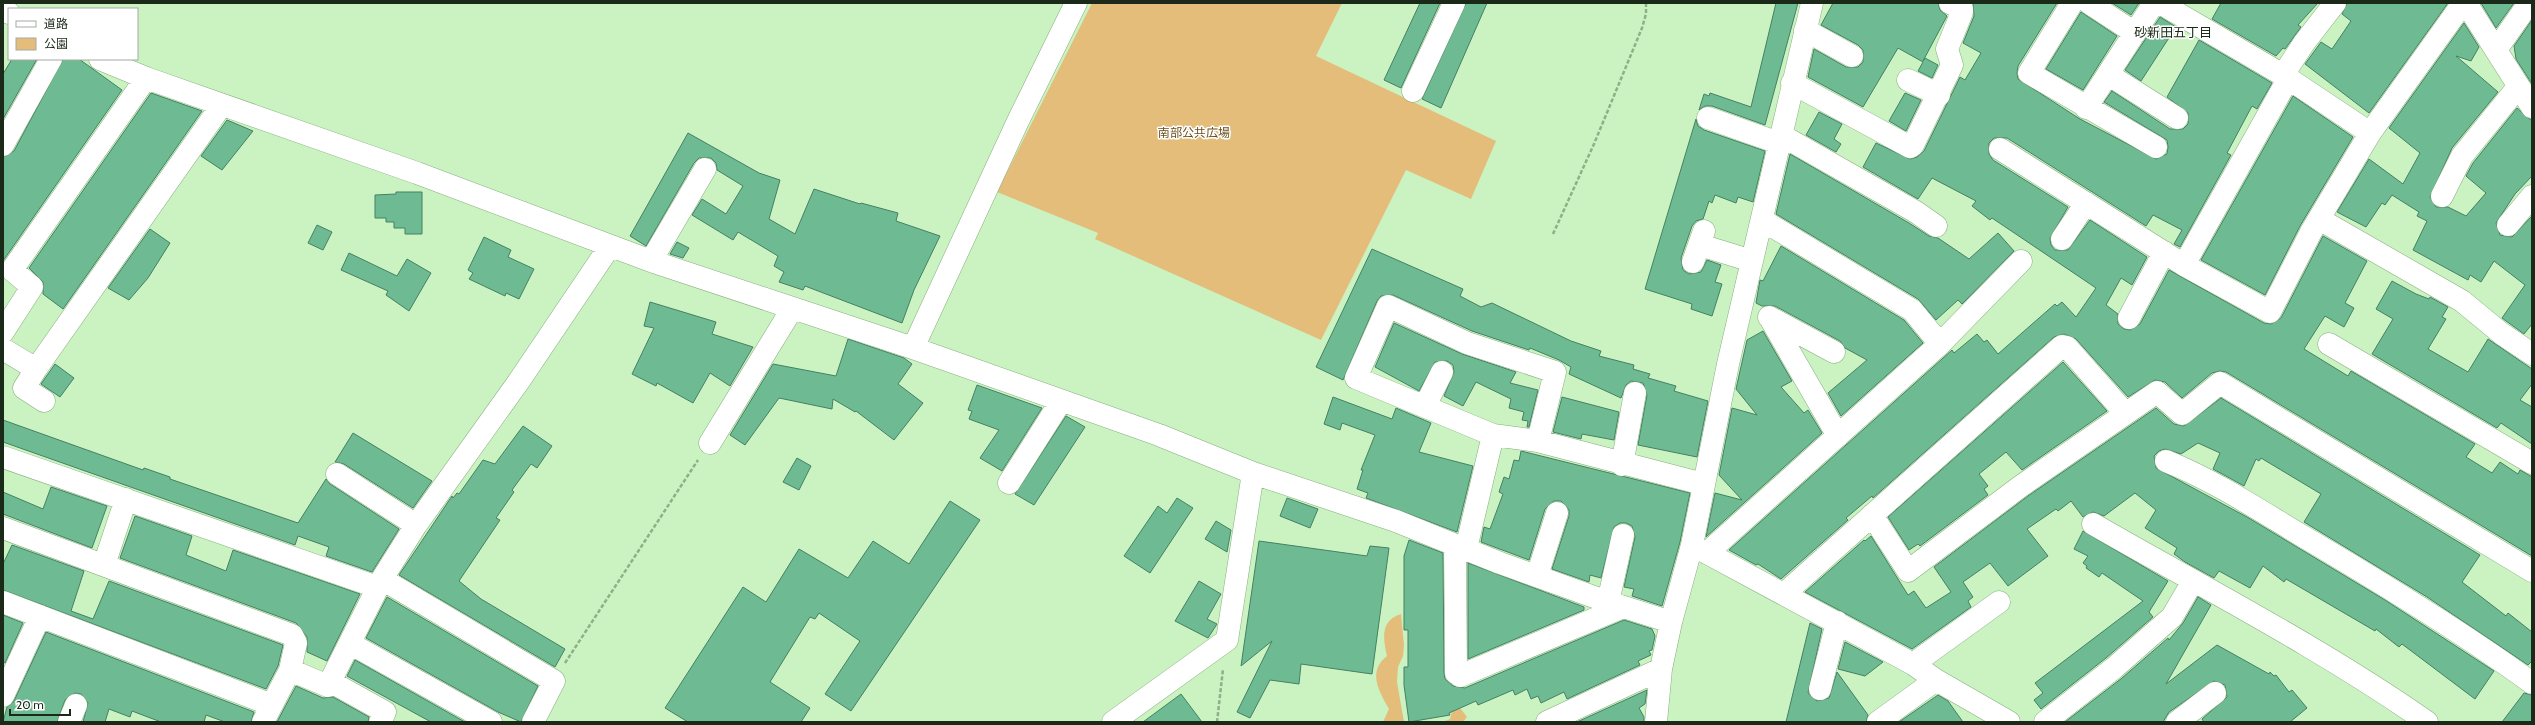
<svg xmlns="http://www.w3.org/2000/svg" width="2535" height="725" font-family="Cabin,'Noto Sans JP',sans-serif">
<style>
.green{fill:#e4bd7b}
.building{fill:#6ebb93;stroke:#458062}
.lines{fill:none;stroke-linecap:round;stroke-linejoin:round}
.minor-casing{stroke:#87ae7f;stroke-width:23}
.path{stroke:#8faf88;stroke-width:2.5;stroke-dasharray:4 2;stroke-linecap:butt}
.minor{stroke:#fff;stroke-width:22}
.labels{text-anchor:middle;stroke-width:3;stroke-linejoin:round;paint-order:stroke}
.park-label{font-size:12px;fill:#694e1b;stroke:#fff}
.neighbourhood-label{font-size:13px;fill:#1b2a18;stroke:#fff}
</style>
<rect width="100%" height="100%" fill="#caf3c1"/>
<path class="green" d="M1092,3H1342L1316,56L1496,141L1471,199L1406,170L1321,340L1095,239L1098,233L997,192Z
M1401,614L1404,645L1403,656L1398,667L1397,682L1404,722H1383L1389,709C1379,691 1367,672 1387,656C1383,639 1380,620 1401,614Z
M1456,708L1461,709L1467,717L1463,722H1442L1450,719L1452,711Z"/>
<path class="building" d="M1420,3H1440L1401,88L1384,80Z
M1466,3H1487L1441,108L1422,99Z
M1776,3H1798L1765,125L1712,106H1705L1699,110L1704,94L1709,96L1710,93L1751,107Z
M1833,3H1938L1940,10L1947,16L1923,61L1925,58L1938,65L1932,78L1918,71L1923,62L1898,48L1863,107L1808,77L1814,49L1846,67H1858L1863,62V50L1858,45L1821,25Z
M1973,3H2057L2018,66L2017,73L2018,79L2080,119L2156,159L2167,154L2168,147L2167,140L2104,102L2112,91L2170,129H2183L2188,124V113L2167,97L2199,40L2272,83L2257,109L2252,106L2227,153L2231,155L2180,247L2174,244L2182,230L2153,215L2146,226L2007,138H1994L1989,143V154L1993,160L2068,207L2050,238L2051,245L2055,250H2068L2090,220L2147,257L2132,285L2121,278L2106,305L2118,314V324L2124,329L2130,330L2140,324L2169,270L2264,323L2271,324L2281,318L2323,236L2367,261L2345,303L2354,308L2344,327L2325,316L2304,349L2348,376L2351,371L2475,444L2466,457L2492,473L2500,462L2518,474L2520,470L2532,477V556L2226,372L2220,371L2212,373L2182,398L2165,382L2155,380L2128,397L2076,339L2064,334L2054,337L1873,498L1872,496L1846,518L1848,520L1781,579L1758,564L1756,565L1729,550L1952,350L1954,353L1977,334L1984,342L1987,340L1998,354L2055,304L2057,306L2062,302L2076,317L2096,288L1992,218L1990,220L1972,206L1976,201L1932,178L1918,199L1863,167L1876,143L1910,159L1917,157L1924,151L1960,77L1965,80L1981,53L1963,43L1974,16Z
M2112,3H2139L2131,15Z
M2221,3H2318L2298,25L2301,27L2285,49L2283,48L2276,56L2212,19Z
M2347,3H2448L2369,113L2305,64L2321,42L2332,49L2351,21L2342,14Z
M2481,3H2514L2496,28Z
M2081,12L2117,36L2083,90L2046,69Z
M2160,17L2176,27L2141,81L2125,70Z
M2532,20V84L2516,59L2514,46Z
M2464,23L2479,47L2471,61L2456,56L2498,92L2452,148L2430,197L2436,207H2448L2466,216L2486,193L2466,176L2473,163L2517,108L2532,121V176L2515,194L2496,223L2500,235L2512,237L2532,216V324L2524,334L2502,318L2525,285L2494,261L2481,282L2470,275L2468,280L2413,250L2427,221L2417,216L2419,212L2392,195L2385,205L2382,203L2366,227L2337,212L2369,159L2403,184L2420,153L2389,128Z
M12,59H37L3,119V74Z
M63,59H79L122,90L3,261V157L14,151Z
M151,93L202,111L63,309L43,294V282L29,268Z
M1905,93L1921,100L1906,131L1889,121Z
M2293,96L2353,137L2300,226L2265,295L2201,260Z
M1819,112L1842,124L1834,139L1841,144L1836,152L1806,135Z
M1696,119L1698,126L1704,130L1765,151L1753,202L1738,197L1736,203L1715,195L1712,203L1709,201L1703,219L1696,221L1692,226L1681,258L1683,270L1689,274L1701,272L1707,260L1721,265L1715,282L1722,284L1712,316L1691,309L1692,304L1645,289Z
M227,120L253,131L222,170L201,156Z
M688,133L759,173L780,180L769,219L795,234L814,189L860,204L861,203L898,213L896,221L940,236L914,290L902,323L805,286L803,290L779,282L784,272L774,266L778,256L738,232L733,240L692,215L702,199L726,214L743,186L717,170L716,163L711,158H699L694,163L646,246L630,236Z
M1790,154L1909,223L1929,236L1938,238L1969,259L1998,233L2014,251L1962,304L1958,300L1936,320L1918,299L1776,214Z
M396,192H422V234H405V228H394V222H386V218H375V195L396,194Z
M317,225L332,232L323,250L308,243Z
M150,229L170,243L148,278L129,300L108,288Z
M484,237L511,250L508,257L534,269L519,299L506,293L505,296L469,279L473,273L468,270Z
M677,242L689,248L683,258L670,254Z
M1781,246L1904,320L1923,343L1841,416L1828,393L1867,360L1845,348L1840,341L1775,306H1762L1756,303L1760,280L1763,281Z
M1372,249L1463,289L1460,296L1481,307L1492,303L1571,341L1601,351L1599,356L1634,365L1633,369L1650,374L1648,378L1676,386L1674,391L1708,401L1697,457L1638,445L1647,395L1643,383L1631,381L1626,385L1621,398L1569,374L1571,367L1559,360L1530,348L1529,350L1472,331L1393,295L1381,296L1377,301L1343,380L1316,367Z
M349,253L397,276L407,259L431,273L409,311L386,295L388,291L341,270Z
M2392,281L2416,294L2429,299L2430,297L2448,307L2442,317L2446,319L2428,349L2468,372L2488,339L2532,369V384L2520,400L2532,407V444L2501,423L2497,428L2372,354L2393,319L2376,309Z
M650,302L716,322L712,334L753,347L730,386L710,373L693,403L657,383L656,386L632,374L654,328L644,326Z
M1394,323L1462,354L1516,372L1510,383L1538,390L1529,427H1527L1528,421L1522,420L1524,412L1509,408L1511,399L1476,382L1463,406L1444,396L1454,372L1453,365L1447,361L1435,362L1419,391L1375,367Z
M1763,331L1792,381L1781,387L1804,413L1808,410L1822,433L1706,537L1715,493L1742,500L1719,475L1732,408L1757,415L1736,389L1747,340Z
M848,339L904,358L912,364L898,384L923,403L894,440L856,411L855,412L833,399L832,409L779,398L745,445L730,435L773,364L836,376Z
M2063,362L2107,411L2022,470L2006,452L1979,474L1988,486L1984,489L1988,495L1920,546L1918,544L1909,550L1888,517Z
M55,364L74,378L60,397L41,384Z
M977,385L1042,408L1002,471L980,458L999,430L969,419L972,411L968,410Z
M1333,397L1392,419L1396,408L1431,423L1419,452L1473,466L1457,532L1366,498L1368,493L1357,489L1363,470H1361L1375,435L1342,423L1340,430L1324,424Z
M1562,397L1619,412L1614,440L1582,434L1581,439L1553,432Z
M2221,398L2480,555L2462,582L2506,616L2508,613L2532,632V661L2528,665L2427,597L2304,522L2321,494L2261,458L2259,461L2256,459L2244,486L2213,469L2220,453L2198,443L2181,454L2165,449L2159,451L2154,456L2156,468L2247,517L2385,600L2494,671L2475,699L2402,644L2399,647L2376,629L2375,631L2286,579L2284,582L2263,566L2250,588L2219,571L2214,578L2185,562L2174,554L2177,548L2145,528L2156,510L2135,493L2104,516L2093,512L2083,517L2071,501L2058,511L2056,509L2027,529L2048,556L2008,586L1990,563L1963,582L1973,597L1968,601L1971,607L1912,649L1805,592L1864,540L1865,541L1871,536L1908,595L1914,591L1926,608L1951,592L1934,567L2028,496L2156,408L2174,424L2184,426Z
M1066,416L1085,427L1034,505L1015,494Z
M3,420L143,470L144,468L170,477V479L298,523L326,479L330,484L399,529L372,572L326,556L329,547L298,536L295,545L3,442Z
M523,426L552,446L537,468L531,464L512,490L514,492L496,518L500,520L459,581L481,599L565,649L555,667L399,575L452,496L453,498L457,493L459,494L483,460L495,464Z
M353,433L432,481L413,508L344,464L335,462Z
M1521,451L1690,493L1680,542L1662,606L1632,596L1634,589L1624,587L1635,537L1632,526L1626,523H1620L1614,527L1601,578L1590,575L1589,582L1552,569L1569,516V510L1561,501H1554L1545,509L1529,560L1481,542L1484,527L1490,529L1503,494L1499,492L1504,477L1509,479L1514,460L1519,461Z
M797,458L811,466L799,490L783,482Z
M51,487L107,506L92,548L3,514V492L43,509Z
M1177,498L1193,508L1150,573L1124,556L1158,506L1167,513Z
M1287,498L1318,509L1310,528L1280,516Z
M950,501L980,520L851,711L825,694L860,641L819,613L815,619L810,617L770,682L810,708L801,722H688L665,708L743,587L766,602L799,549L848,578L873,541L909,564Z
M135,516L192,536L186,555L226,571L233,550L360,594L327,661L307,652V637L296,623L120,558Z
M1216,521L1231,530L1227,552L1205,539Z
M2083,531L2168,581L2149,612L2153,617L2106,658L2041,709L2034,700L2043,693L2035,683L2143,601L2102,573L2099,577L2086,568L2087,566L2083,563L2088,556L2074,549Z
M1409,540L1443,553L1444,673L1445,679L1453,686L1465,688L1624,620L1652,629L1655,636L1652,650L1649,651L1651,655L1638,661L1640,665L1567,699L1564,692L1541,703L1538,696L1531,699L1527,689L1515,695L1513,690L1478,705L1476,701L1449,713L1450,715L1409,722L1404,685V667H1408V630H1404V556Z
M1259,541L1367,556L1370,546L1389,548L1372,674L1301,664L1299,684L1270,680L1250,718L1237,712L1272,641L1241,666Z
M12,545L84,571L71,611L93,619L109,581L283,645L278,666L266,689L3,590V564Z
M1468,563L1584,607V610L1468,659Z
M1199,581L1221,594L1207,619L1217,624L1208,638L1175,621Z
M387,597L538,686L521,722L498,712L366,638Z
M2198,597L2211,605L2166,684L2217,645L2269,674L2270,672L2274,676L2276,675L2289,692L2292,690L2307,708L2290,722H2204L2202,719L2227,697L2225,685L2214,681L2169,712L2163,722H2065L2122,678L2168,638L2169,640L2183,623Z
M3,615L23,623L5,663L3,662Z
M1810,623L1822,629L1808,693L1817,701L1829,698L1837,672L1868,715L1866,722H1786Z
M46,632L254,712L251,722H225L206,715L204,722H161L132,711L130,717L109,709L105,722H83L88,703L81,694L75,693L65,700L57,722H3L7,707L14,701Z
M1845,642L1883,662L1865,676L1838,669Z
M355,660L465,722H431L347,676Z
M296,686L323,698L333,697L369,717L368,722H277Z
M1647,690L1645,704L1639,708L1644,717V722H1577Z
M2524,693L2532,695V722H2502Z
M1181,694L1202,722H1143Z
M1938,695L1948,701L1963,722H1899Z"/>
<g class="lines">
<g class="minor-casing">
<path id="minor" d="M2072,3L2029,73L2156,147
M2089,3L2135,33
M2160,3L2283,75L2370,133
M2466,3L2532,107
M3,10L9,13
M1805,30L1852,56
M2496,50L2529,3
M100,59L146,78
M2109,75L2177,118
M2283,75L2304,43L2335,3
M1908,80L1939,95
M1792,83L1910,147L1913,145L1952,65L1947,49L1962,12V9L1950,3
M1413,91L1454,3
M2086,108L2154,3
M1708,118L1779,143
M1781,135L1916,212L1936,226
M3,145L51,59
M2000,149L2184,265L2270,312L2311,232L2370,133L2463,3
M2442,196L2462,156L2518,87
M2319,219L2462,301L2502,334L2532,354
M2508,225L2532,196
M2062,239L2086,203
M1700,245L1752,261
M651,261L705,169
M1693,262L1704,231
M2184,265L2288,79
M1769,317L1834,352
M1770,318L1838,436
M2129,318L2164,252
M3,332L32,287L12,270L146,78L417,173L651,261L913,348L1159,435L1253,473L1396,521L1500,563L1608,602L1671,622
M1940,344L2021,261
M2329,344L2532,463
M913,348L1018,121L1076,3
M3,349L36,369L221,106
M36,369L24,388L44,401
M1425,406L1442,372
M1538,441L1555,372L1467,343L1388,306L1356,378L1493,435L1538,441L1703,484
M710,443L792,309
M3,457L377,587
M2166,461C2215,481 2259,510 2304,537C2382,583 2459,630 2532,683
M1622,465L1635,393
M337,474L416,525
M1009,483L1061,401
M1872,515L1908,571L2021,486L2157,392L2182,414L2220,383L2532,571
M2093,524C2206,589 2321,648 2427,722
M3,528L292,635L296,643L290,670L263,722
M1455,545L1456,673L1460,676L1623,607
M1694,546L1913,664L1936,680L2009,722
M1466,549L1493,435
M1707,553L1940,344L1912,310L1762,220
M104,565L126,499
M1537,576L1557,513
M382,579L554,681L533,722
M1785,593L2062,346L2067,347L2125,413
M3,602L272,705
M1608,602L1623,535
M351,644L491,722
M1913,664L1999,602
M290,670L328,686L382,579L416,525L519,381L610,246
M331,682L385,712L380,722
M1820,689L1837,622
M3,696L40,616
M69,722L76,705
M1113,722L1227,640L1253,473
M1547,722L1661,669
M1656,722L1661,669L1671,622L1692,545L1728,364L1812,3
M1878,722L1936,680
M2045,722L2114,668L2172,617L2193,581
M2177,722L2215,693"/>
</g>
<path class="path" d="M1553,234L1594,144L1642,28L1646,14V3
M565,663L698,460
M1217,722L1223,669"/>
<use href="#minor" class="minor"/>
</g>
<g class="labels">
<g class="park-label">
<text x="1194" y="137">南部公共広場</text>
</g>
<g class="neighbourhood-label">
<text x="2173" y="37">砂新田五丁目</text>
</g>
</g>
<rect width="2535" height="725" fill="none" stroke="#1b2a18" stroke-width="8"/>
<rect x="8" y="8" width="130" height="52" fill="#ffffff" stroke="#a4aaa3"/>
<rect x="16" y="21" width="20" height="6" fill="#ffffff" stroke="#a4aaa3"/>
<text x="44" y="28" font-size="12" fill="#1b2a18">道路</text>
<rect x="16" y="38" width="20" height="12" fill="#e4bd7b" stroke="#a4aaa3"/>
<text x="44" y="48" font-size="12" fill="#1b2a18">公園</text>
<path d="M10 709v6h60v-6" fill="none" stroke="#1b2a18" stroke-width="2"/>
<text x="16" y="709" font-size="12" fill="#1b2a18" stroke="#ffffff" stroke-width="3" paint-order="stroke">20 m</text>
</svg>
